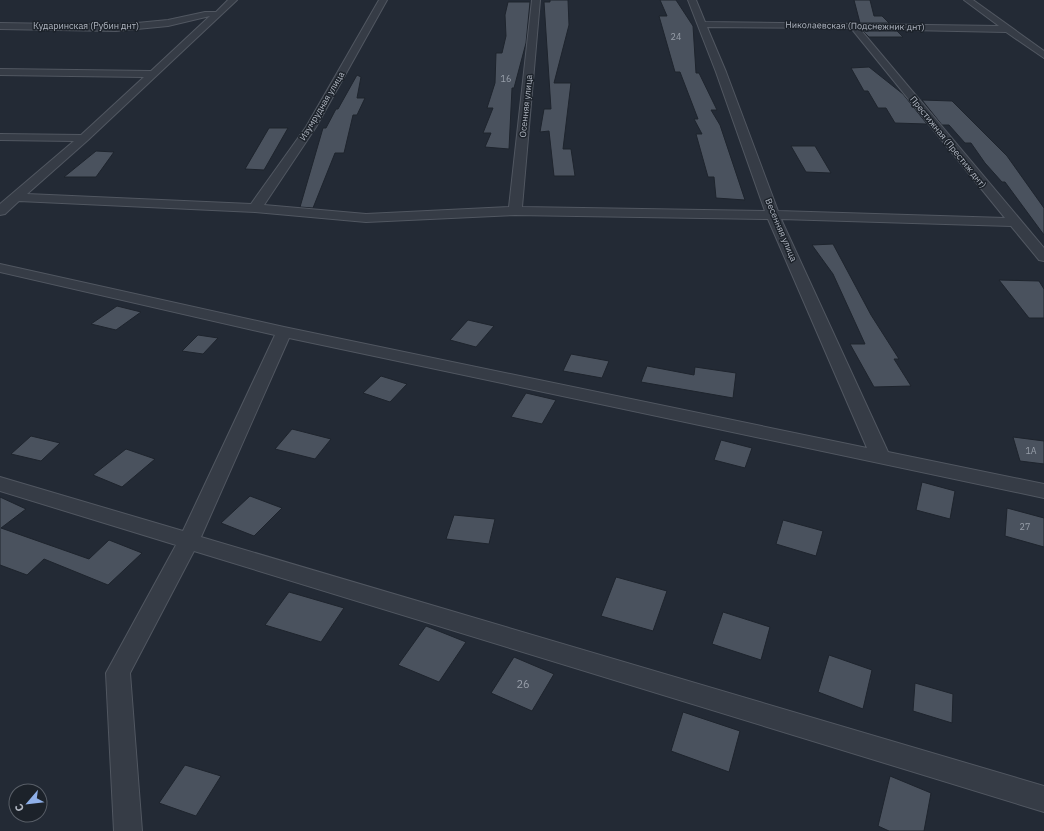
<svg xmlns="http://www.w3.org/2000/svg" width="1044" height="831" font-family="'IBM Plex Sans',sans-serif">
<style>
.building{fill:#4a525e;stroke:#1e242d}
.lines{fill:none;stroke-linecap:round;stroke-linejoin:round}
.minor-casing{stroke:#515761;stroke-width:2}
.minor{fill:#363c46;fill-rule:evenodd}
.labels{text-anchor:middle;stroke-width:3;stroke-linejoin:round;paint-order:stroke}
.far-street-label{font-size:9px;fill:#b1b7c2;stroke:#1c222a}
.number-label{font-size:9px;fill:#979ea9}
.near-number-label{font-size:11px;fill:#979ea9}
</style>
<rect width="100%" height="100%" fill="#232a35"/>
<path class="building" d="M550,0H568L569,25L554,83H571L563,149H571L575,176H554L549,131L540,132L544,109H551L544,2H550Z
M660,0H676L693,26L696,73H699L717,110H711L720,125L745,200L716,198L714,177H708L696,134H702L694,119H698L680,72H675L659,16H667Z
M854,0H870L874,16H882L889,23H860Z
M508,2H530L526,43L514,88H512L509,149L485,147L491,133H483L493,108H487L495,83L496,53H502L506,36L505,15Z
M863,31H897L903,37H869Z
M869,67L903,94L927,124L895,123L886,108H878L868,91H864L851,68Z
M357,75L361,77L357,98H365L357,115H353L344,153H335L313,208L300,207L323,128H326L336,109H338Z
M922,100L952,101L1007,156L1044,208V235L1005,182H1002L985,163L971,143H965L949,125H942Z
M269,128H288L264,170L245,169Z
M791,146H815L831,173L806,172Z
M96,151L114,152L96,177H64Z
M833,244L871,315L899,359H894L911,386L874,387L850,344H865L833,274L812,245Z
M999,280L1039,281L1044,289V318H1029Z
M117,306L141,312L116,330L91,324Z
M468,320L494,326L476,347L450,340Z
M198,335L218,338L203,354L182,351Z
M571,354L609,361L602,378L563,371Z
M647,366L694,375L695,367L736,373L733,398L641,382Z
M381,376L407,384L390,402L363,393Z
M526,393L556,400L542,424L511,417Z
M292,429L331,439L315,459L275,449Z
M31,436L60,443L41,461L11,454Z
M1013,437L1044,441V464L1020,461Z
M721,440L752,448L745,468L714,460Z
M126,449L155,459L122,487L93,475Z
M922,482L955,491L950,519L916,510Z
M250,496L282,508L254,536L221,523Z
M0,497L26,509L1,528L89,559L109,540L142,553L108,585L44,559L27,575L0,565Z
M1007,508L1044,518V547L1005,536Z
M454,515L495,519L489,544L446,539Z
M783,520L823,531L816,556L776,544Z
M616,577L667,591L653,631L601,616Z
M289,592L344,608L321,642L265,625Z
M723,612L770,627L761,660L712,644Z
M426,626L466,642L439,682L398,665Z
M829,655L872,670L863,709L818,692Z
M514,657L554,674L532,711L491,693Z
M915,683L953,694L952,723L913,711Z
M683,712L740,731L729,772L671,751Z
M185,765L221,776L196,816L159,803Z
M890,776L931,793L924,831H889L878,826Z"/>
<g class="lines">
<g class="minor-casing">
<path id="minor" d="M228,0H237L88,140L27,194L251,204L306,127L379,0H387L316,127L264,205L366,214L509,207L532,0H540L522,207L765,211L716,72L688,0H696L705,22L999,26L964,0H973L1044,51V58L1006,32L860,29L1044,248V261L1039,260L1011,226L781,219L888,452L1044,484V498L289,338L201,537L1044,786V812L194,551L130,673L142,831H114L106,673L176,545L0,491V477L183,531L275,335L0,272V264L284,327L867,448L768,219L515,215L366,222L255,212L19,201L5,214L0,215V204L74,141L0,140V134L81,135L144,77L0,75V69L151,71L210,16L168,26L116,31L0,29V23L116,25L168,20L205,12H216ZM707,27L851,28L1005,218L778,211L726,72Z"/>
</g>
<use href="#minor" class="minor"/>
</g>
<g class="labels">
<g class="far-street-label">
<text x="86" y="29">Кударинская (Рубин днт)</text>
<text transform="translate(855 26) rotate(1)" y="3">Николаевская (Подснежник днт)</text>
<text transform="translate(322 106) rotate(-59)" y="3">Изумрудная улица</text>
<text transform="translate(526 106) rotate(-84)" y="3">Осенняя улица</text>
<text transform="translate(948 142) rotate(51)" y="3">Престижная (Престиж днт)</text>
<text transform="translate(781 230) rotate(67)" y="3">Весенняя улица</text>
</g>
<g class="number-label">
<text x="676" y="40">24</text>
<text x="506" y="82">16</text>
<text x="1031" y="454">1А</text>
<text x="1025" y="530">27</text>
</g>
<g class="near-number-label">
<text x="523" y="688">26</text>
</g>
</g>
<g transform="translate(28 803) rotate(242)"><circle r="19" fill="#1c222a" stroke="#585e67"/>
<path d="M0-3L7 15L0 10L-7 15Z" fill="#8fb0e9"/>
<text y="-6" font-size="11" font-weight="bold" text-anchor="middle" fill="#b1b7c2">С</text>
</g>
</svg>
